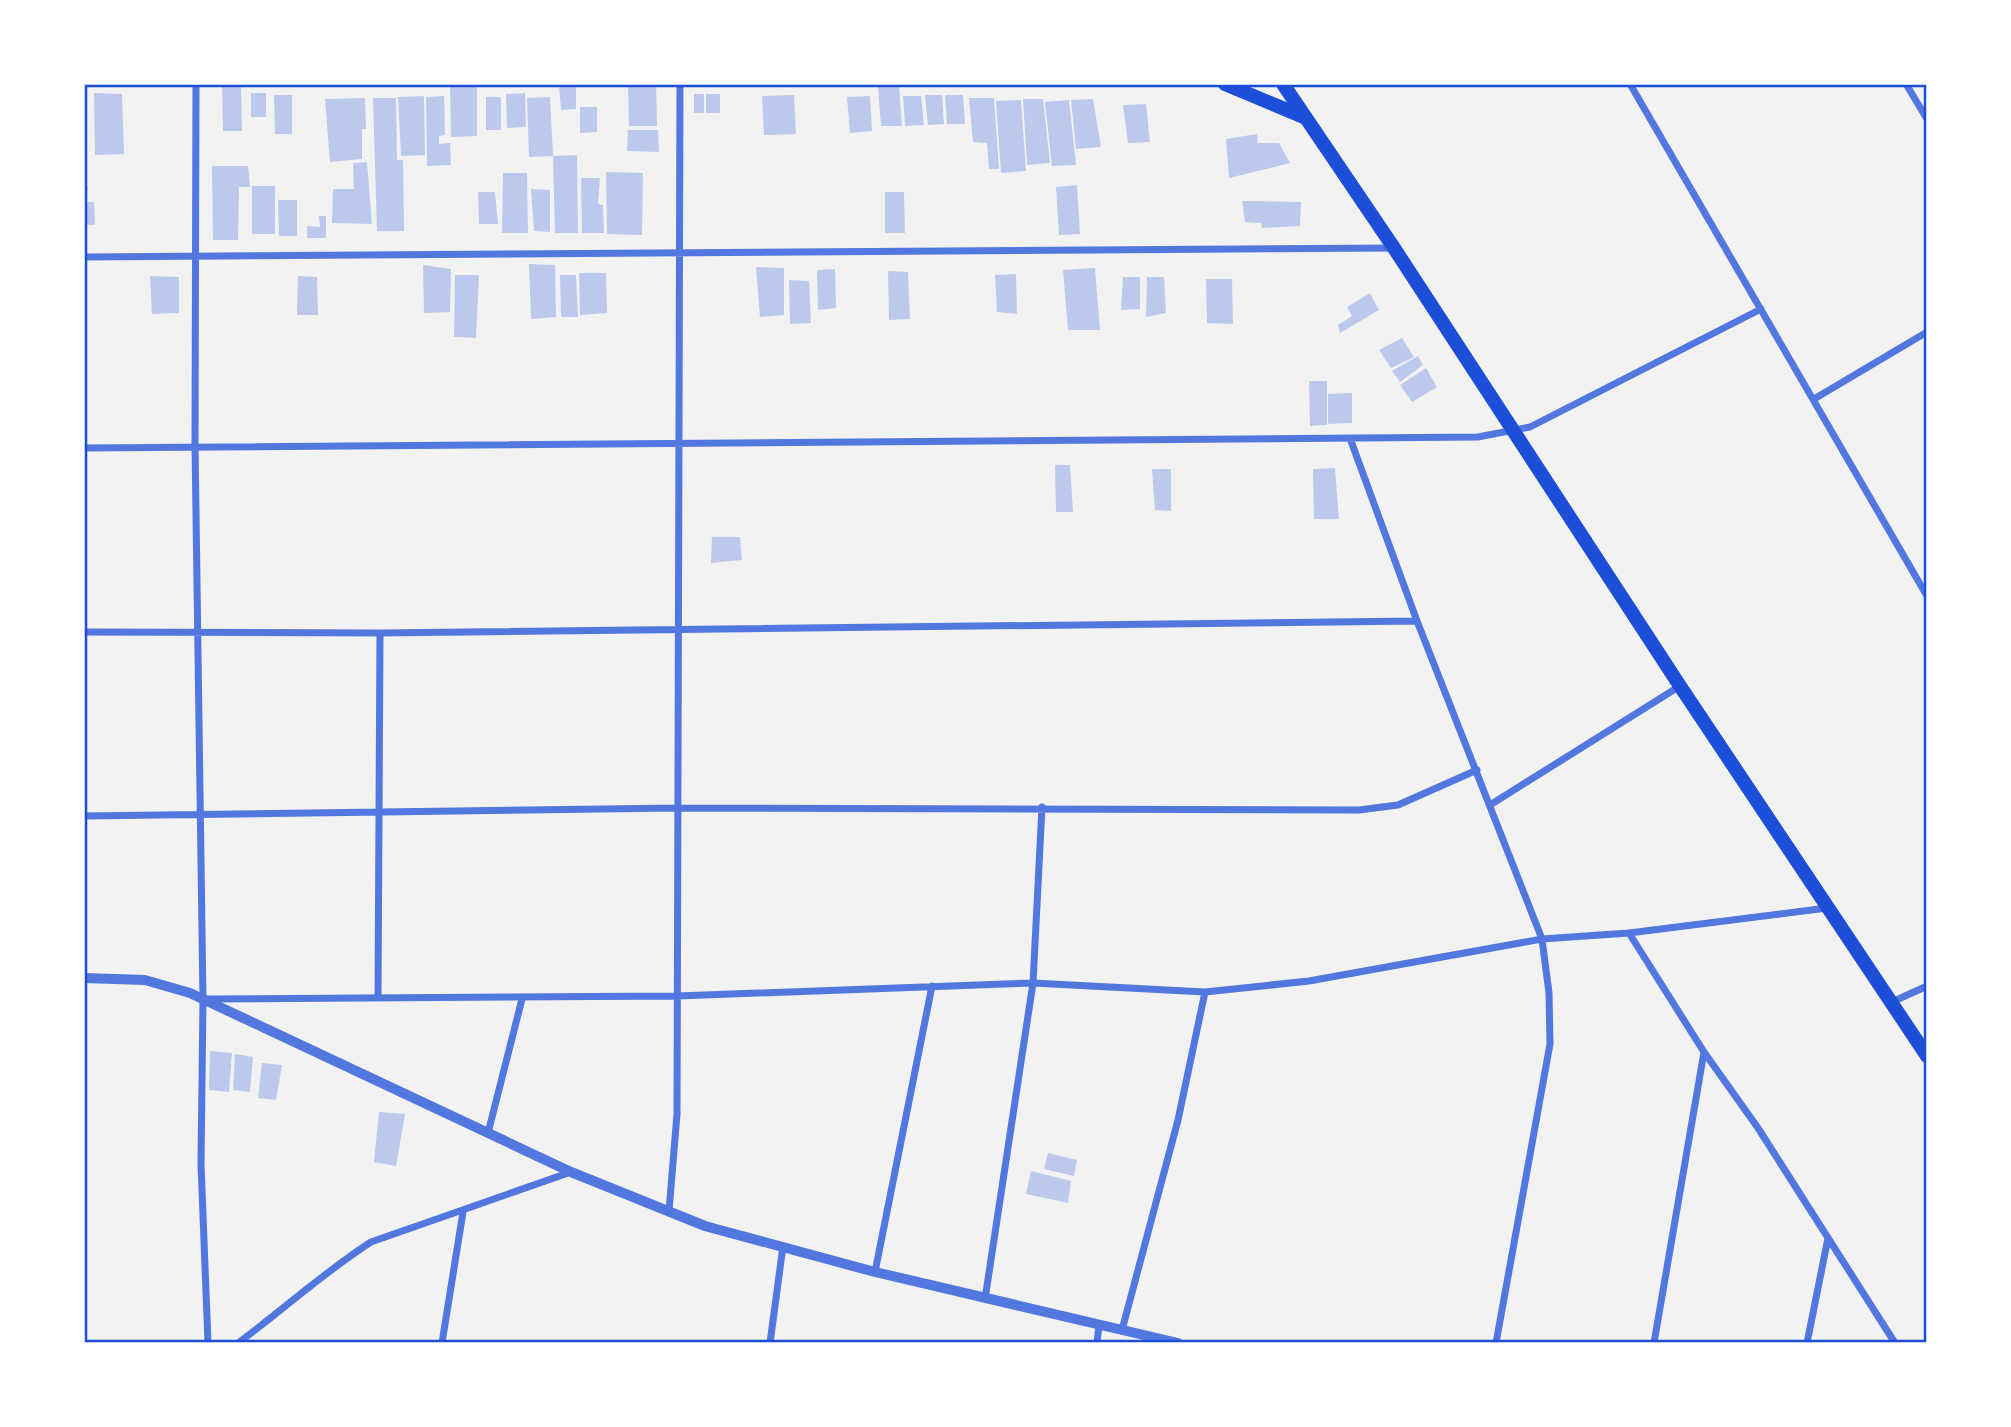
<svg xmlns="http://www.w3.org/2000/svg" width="2011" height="1427" font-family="'Exo 2',sans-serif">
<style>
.building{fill:#bdc9ec}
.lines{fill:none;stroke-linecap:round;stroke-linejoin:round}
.minor{stroke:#5277de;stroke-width:7}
.tertiary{stroke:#5277de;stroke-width:10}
.primary{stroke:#1d4ed8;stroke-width:14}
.neatline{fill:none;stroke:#1d4ed8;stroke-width:2.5}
</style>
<rect width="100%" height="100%" fill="#f2f2f2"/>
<path class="building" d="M222,84H241L242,131H223Z
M628,84H656L657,126H629Z
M450,85H477V136L451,137Z
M576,85V109L561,110L559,86Z
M899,85L902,126H881L878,86Z
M94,93L122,94L124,154L95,155Z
M251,93H266V117H251Z
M525,93L526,127L507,128L506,94Z
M694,94H704V113H694Z
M706,94H720V113H706Z
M274,95H292V134H275Z
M794,95L796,134L764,135L762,96Z
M925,95H942L944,124L928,125Z
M945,95H963L965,124H947Z
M424,96L425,155L401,156L398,97Z
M444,96L445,135L439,136V144L450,143L451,165L427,166L426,97Z
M870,96L872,131L850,133L847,97Z
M903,96H921L924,125L905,126Z
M486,97H501V130H486Z
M550,97L553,156L529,157L527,98Z
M365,98L366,129H362V159L330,162L325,99Z
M373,98H396L397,160H403L404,231H377Z
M969,98H994L999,169H989L987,143L973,142Z
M1023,99H1043L1050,163L1027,165Z
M1093,99L1101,147L1076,149L1071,100Z
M1021,100L1026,171L1001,173L996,101Z
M1069,100L1076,165L1052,166L1045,102Z
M1146,104L1150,142L1128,143L1123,105Z
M580,107H597V132L580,133Z
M628,130H658L659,152L627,151Z
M1257,134L1258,143H1279L1290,163L1229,178L1226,139Z
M577,155L578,233H555L553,156Z
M367,162L372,224L332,223L333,189H354L353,163Z
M212,166H248L250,187H239L238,240H213Z
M606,172L643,173L642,235L607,234Z
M503,173H527L528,233H502Z
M581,178H600L598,204L603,205L604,233H582Z
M1077,185L1080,234L1059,235L1056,187Z
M84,186H88L87,202H94L95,225H84Z
M252,186H275V234H252Z
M531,189L550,190V232L534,231Z
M478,192H495L498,224H479Z
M885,192H904L905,233H885Z
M278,200H297V236H279Z
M1242,201L1301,202L1300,226L1262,228L1261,223L1245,222Z
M319,216H326V238H307V226L320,227Z
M529,264L555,265L556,317L531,319Z
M423,265L451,269L450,312L424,313Z
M756,267L784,268V315L760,317Z
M1095,268L1100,330H1068L1063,270Z
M835,269L836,308L818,310L817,270Z
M888,271L908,272L910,319L889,320Z
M579,273H606L607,313L580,315Z
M1016,274L1017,314L997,312L995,275Z
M455,275H479L476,338L454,337Z
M560,275H576L578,317H561Z
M150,276L179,277V313L152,314Z
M298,276L317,277L318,315H297Z
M1123,277H1140V309L1121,310Z
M1147,277H1164L1166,313L1146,317Z
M1206,279H1232L1233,324L1207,323Z
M789,280L809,281L811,323L790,324Z
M1370,293L1379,310L1340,333L1338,325L1352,316L1347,307Z
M1402,338L1414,357L1391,368L1379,350Z
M1418,356L1423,365L1400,382L1392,371Z
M1426,368L1437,387L1412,402L1400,385Z
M1309,381H1327V425L1310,426Z
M1352,393V423L1328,424V394Z
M1055,465H1070L1073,512H1056Z
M1335,468L1339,519H1314L1313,469Z
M1152,469H1171V511L1155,510Z
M712,537H740L742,560L711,563Z
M210,1051L232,1053L229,1092L209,1090Z
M235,1054L253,1057L250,1092L233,1090Z
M262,1063L282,1065L276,1100L258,1098Z
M379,1112L405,1114L396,1166L374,1162Z
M1048,1153L1077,1160L1074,1176L1044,1169Z
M1031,1171L1071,1181L1068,1203L1026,1194Z"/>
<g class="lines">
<path class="minor" d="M196,84L195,444L203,1000L201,1164L208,1343
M1630,84L1927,596
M1906,84L1927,119
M84,257L1394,248
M1814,399L1927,332
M1351,441L1417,621L1542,939L1549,993L1550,1044L1496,1343
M84,448L1478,437L1530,427L1761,309
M84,632L380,633L1417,621
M1490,805L1680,686
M84,816L676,808L1359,810L1398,805L1477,770
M1629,933L1704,1052L1758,1128L1895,1343
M378,998L380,633
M207,999L677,996L1033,983L1205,992L1309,981L1542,939L1629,933L1827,908
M1892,1002L1927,986
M488,1133L522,999
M669,1211L677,1114L680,84
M875,1272L932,986
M985,1299L1033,983L1042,807
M1122,1330L1178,1120L1205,992
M238,1343C283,1310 324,1272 371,1242L571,1172
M442,1343L463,1212
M770,1343L783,1246
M1097,1343L1099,1325
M1654,1343L1704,1052
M1807,1343L1828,1238"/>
<path class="tertiary" d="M84,978L145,980L190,993L571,1172L705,1226L875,1272L1178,1343"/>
<path class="primary" d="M1225,84L1306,118
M1283,84L1394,248L1680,686L1927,1056"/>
</g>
<rect width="2011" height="1427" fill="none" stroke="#ffffff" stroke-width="172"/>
<rect x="86" y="86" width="1839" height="1255" class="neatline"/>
</svg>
